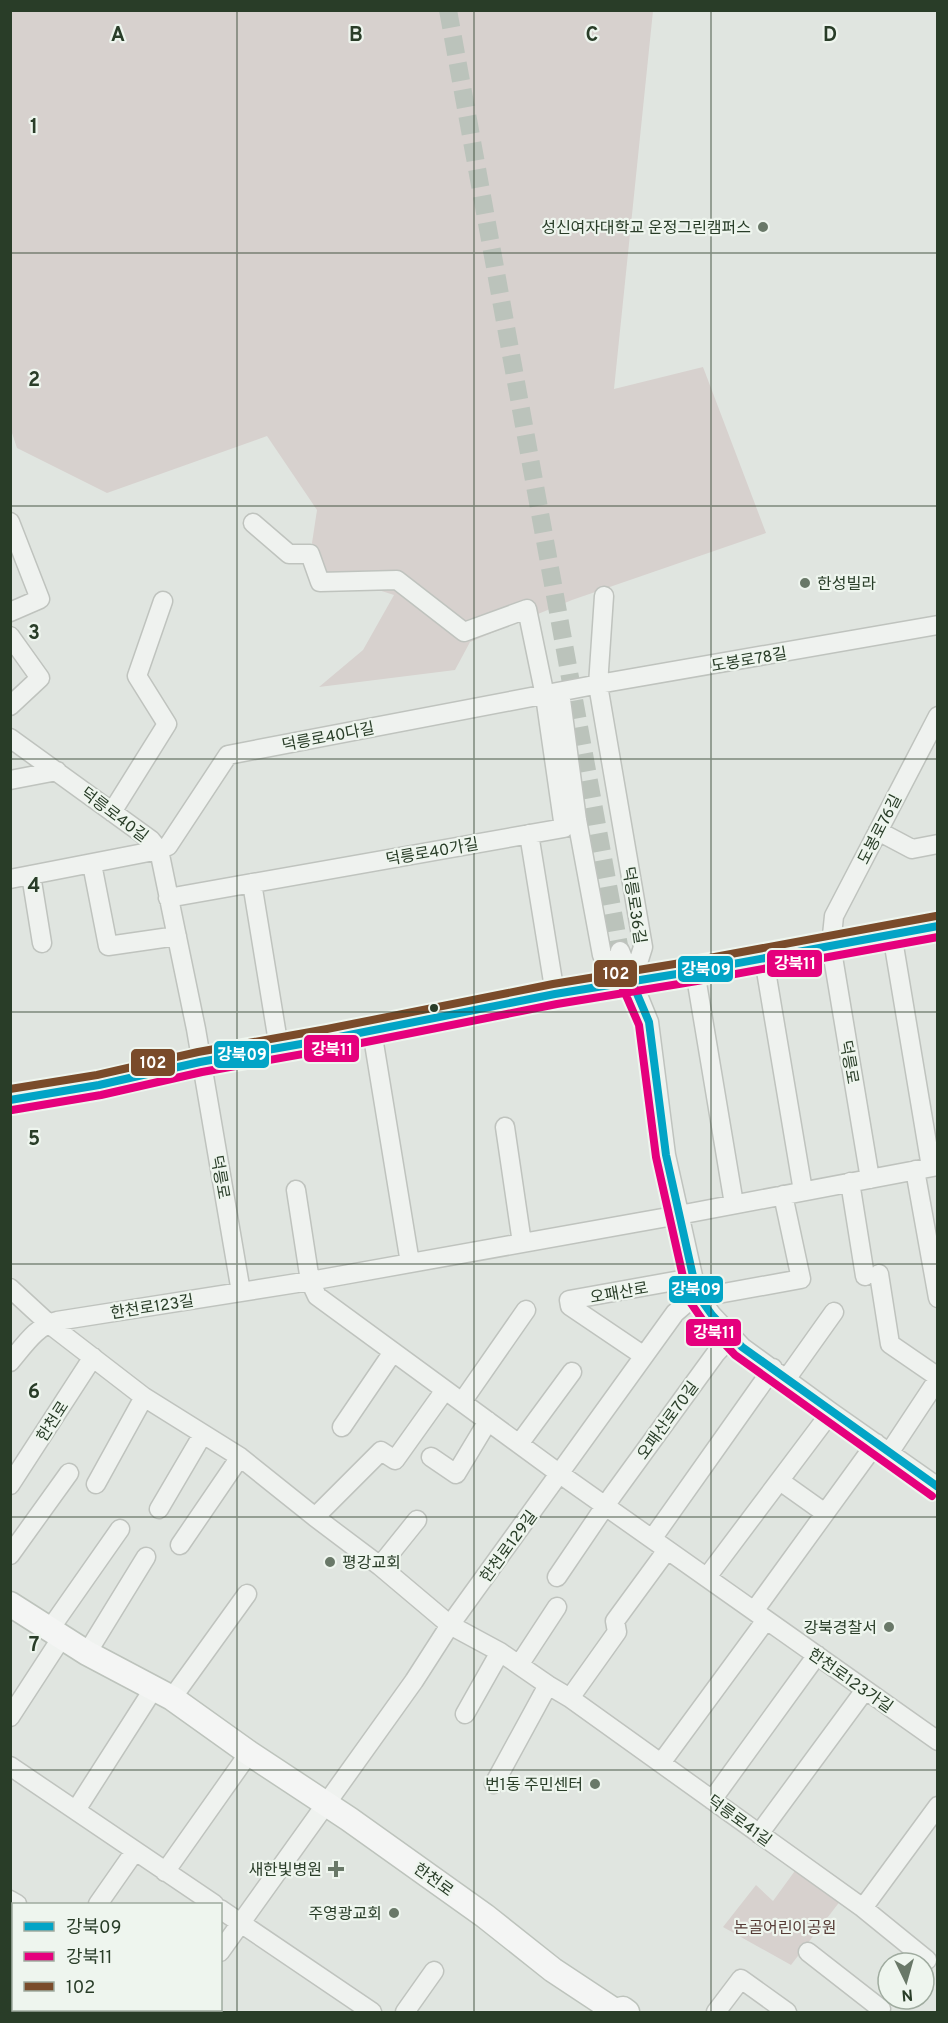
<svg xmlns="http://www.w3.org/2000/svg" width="948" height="2023" font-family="Overpass,'Noto Sans KR',sans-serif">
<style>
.green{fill:#d7d1ce}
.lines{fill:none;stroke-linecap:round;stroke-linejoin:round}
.minor-tunnel{stroke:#bbc3bb;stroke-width:18;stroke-dasharray:18 9;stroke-linecap:butt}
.minor-casing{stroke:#bfc3be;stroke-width:21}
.major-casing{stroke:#bdc3bc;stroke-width:27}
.minor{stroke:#eff2ef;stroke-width:18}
.major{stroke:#f4f5f4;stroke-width:24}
.bus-1-casing{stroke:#eef5ee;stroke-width:12}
.bus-2-casing{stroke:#eef5ee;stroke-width:12}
.bus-3-casing{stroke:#eef5ee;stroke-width:12}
.bus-1{stroke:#02a4c6;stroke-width:8}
.bus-2{stroke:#e5007d;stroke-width:8}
.bus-3{stroke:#7a4b2a;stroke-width:8}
.grid{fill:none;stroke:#293d28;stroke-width:1.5;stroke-opacity:0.55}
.poi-dot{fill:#697868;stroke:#eef5ee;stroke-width:2}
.bus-dot{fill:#293d28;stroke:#eef5ee;stroke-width:2}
.labels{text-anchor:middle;stroke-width:4.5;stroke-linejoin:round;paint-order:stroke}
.poi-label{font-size:16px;fill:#293d28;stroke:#eef5ee;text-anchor:end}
.street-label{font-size:16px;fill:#293d28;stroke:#eef5ee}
.park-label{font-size:16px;fill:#573c37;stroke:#eef5ee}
.grid-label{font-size:20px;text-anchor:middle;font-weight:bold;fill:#293d28;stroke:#eef5ee;stroke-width:4.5;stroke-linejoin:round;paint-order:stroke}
.line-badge{stroke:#eef5ee;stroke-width:2}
.badge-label{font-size:16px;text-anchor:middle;font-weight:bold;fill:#fff}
</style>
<rect width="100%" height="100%" fill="#e0e5e0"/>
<path class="green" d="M11,11H653L614,389L703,367L766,533L572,600L470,642L455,670L319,687L363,650L394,595L326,573L312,543L317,510L267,436L107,493L17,448L11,430Z
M797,1868L841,1900L791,1965L723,1927L756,1885L773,1901Z"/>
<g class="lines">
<path class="minor-tunnel" d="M448,10L620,951"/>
<g class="minor-casing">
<path id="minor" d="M10,522L40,599L10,612
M604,596L598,685L643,947L632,982
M10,636L40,678L10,706
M560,692L577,820L602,955L631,981
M10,738L151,840L159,850L196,1029L241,1292
M10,780L57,771
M112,812L167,724L137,676L163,601
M878,831L912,849L938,844
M529,834L555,994
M92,864L108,946L177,936
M31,875L42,943
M10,879L159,850L168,846L228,755L610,682L938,625
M252,883L279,1048
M168,898L564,828L545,696L527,609L464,632L397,580L320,582L310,554H289L253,523
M892,934L931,1167
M620,951L649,1022L666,1155L697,1294L712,1315L742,1347L831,1412L938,1487
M764,959L803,1191
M695,971L734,1204
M372,1031L410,1263
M505,1127L522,1243
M915,1170L938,1298
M870,1179L831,945L834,916L938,716
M850,1182L865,1276
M296,1190L310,1281L317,1296L560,1474L938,1741
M879,1274L890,1344L938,1377
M10,1288L48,1323L144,1397L240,1457L315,1517L380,1566L450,1625L500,1652L548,1685L570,1698L863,1908L927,1960
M644,1356L570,1306L569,1300L692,1278
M10,1362C23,1347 37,1325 57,1321L310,1281L679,1215L938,1166
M787,1378L834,1312
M462,1402L526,1310
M342,1427L393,1352
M519,1444L572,1372
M889,1453L938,1379
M431,1457L456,1474L488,1421
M780,1481L825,1513
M96,1484L144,1397
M10,1485L93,1357
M159,1509L203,1434
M315,1517L381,1451L395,1460L445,1390
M652,1539L773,1368
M180,1545L240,1457
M10,1555L69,1473
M380,1566L417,1520
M557,1577L612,1496L716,1353L732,1336
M707,1577L831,1412
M754,1611L876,1443
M50,1629L120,1529
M87,1653L146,1557
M519,1665L557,1607
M172,1698L247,1594
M570,1698L617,1632L615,1621L667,1550
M465,1714L500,1652
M10,1717L62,1637
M661,1763L766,1620
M10,1766L214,1904
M494,1784L548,1685
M712,1800L817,1655
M76,1810L154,1688
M759,1834L865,1690
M165,1872L249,1753
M10,1900L17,1904
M98,1904L135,1851
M863,1908L938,1806
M220,1909L372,2012
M220,1952L414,1681L450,1625L675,1313L697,1294H718L801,1279L783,1195
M808,1952L881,2009
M10,1962L14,1958
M163,2010L168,2012
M75,2012L78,2010
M405,2012L434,1971
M716,2012L741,1979L787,2012"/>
</g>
<g class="major-casing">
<path id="major" d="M10,1100L99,1085L200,1062L329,1039L555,994L695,971L938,926
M10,1604L87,1653L172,1698L249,1753L349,1819L485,1916L553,1970L615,2011L623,2009L627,2012"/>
</g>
<use href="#minor" class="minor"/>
<use href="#major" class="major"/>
<g class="bus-1-casing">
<path id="bus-1" d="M632,982L649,1022L666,1155L697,1294L712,1315L742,1347L938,1487
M10,1100L99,1085L200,1062L329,1039L555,994L695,971L938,926"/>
</g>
<g class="bus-2-casing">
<path id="bus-2" d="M622,986L639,1025L656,1157L688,1299L704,1322L735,1355L932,1496
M12,1110L101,1095L202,1072L331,1049L557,1004L697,981L938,937"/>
</g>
<g class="bus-3-casing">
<path id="bus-3" d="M10,1089L97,1075L198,1052L327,1029L553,984L693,961L936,916"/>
</g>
<use href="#bus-1" class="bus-1"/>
<use href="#bus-2" class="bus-2"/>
<use href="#bus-3" class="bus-3"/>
</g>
<path class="grid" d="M237,10V2012M474,10V2012M711,10V2012M10,253H938M10,506H938M10,759H938M10,1012H938M10,1264H938M10,1517H938M10,1770H938"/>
<g class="poi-dot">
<circle cx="763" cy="227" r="6"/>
<circle cx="805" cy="583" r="6"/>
<circle cx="330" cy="1562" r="6"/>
<circle cx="889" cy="1627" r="6"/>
<circle cx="595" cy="1784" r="6"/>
<path d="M333 1860h6v6h6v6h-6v6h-6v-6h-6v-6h6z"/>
<circle cx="394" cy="1913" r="6"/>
</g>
<circle class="bus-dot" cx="434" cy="1008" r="5"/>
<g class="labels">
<g class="poi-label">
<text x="751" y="233">성신여자대학교 운정그린캠퍼스</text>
<text x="817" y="589" text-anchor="start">한성빌라</text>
<text x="342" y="1568" text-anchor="start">평강교회</text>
<text x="877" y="1633">강북경찰서</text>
<text x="583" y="1790">번1동 주민센터</text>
<text x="322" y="1875">새한빛병원</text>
<text x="382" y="1919">주영광교회</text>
</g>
<g class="street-label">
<text transform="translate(749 659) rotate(-10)" y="6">도봉로78길</text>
<text transform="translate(328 736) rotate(-11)" y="6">덕릉로40다길</text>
<text transform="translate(115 814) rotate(37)" y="6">덕릉로40길</text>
<text transform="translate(879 829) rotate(-63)" y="6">도봉로76길</text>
<text transform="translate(432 851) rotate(-10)" y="6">덕릉로40가길</text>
<text transform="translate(635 905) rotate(81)" y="6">덕릉로36길</text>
<text transform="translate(850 1062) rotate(80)" y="6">덕릉로</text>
<text transform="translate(221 1177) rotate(80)" y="6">덕릉로</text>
<text transform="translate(619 1292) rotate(-10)" y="6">오패산로</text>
<text transform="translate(152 1306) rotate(-9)" y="6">한천로123길</text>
<text transform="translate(667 1420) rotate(-54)" y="6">오패산로70길</text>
<text transform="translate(52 1421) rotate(-57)" y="6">한천로</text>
<text transform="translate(508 1546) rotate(-54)" y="6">한천로129길</text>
<text transform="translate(851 1680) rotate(35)" y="6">한천로123가길</text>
<text transform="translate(740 1820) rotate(36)" y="6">덕릉로41길</text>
<text transform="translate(434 1879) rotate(36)" y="6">한천로</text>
</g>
<g class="park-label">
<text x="785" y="1933">논골어린이공원</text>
</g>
</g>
<g class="grid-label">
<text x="118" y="41">A</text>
<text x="356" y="41">B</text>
<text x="592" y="41">C</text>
<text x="830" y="41">D</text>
<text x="34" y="133">1</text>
<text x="34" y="386">2</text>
<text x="34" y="639">3</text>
<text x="34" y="892">4</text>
<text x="34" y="1145">5</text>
<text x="34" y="1398">6</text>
<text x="34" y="1651">7</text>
</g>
<g class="line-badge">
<rect x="766" y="949" width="57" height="29" rx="6" fill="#e5007d"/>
<rect x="677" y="955" width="57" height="28" rx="6" fill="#02a4c6"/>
<rect x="593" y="959" width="45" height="29" rx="6" fill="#7a4b2a"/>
<rect x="303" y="1034" width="57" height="29" rx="6" fill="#e5007d"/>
<rect x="213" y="1040" width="57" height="29" rx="6" fill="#02a4c6"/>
<rect x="130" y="1048" width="46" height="29" rx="6" fill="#7a4b2a"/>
<rect x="668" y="1275" width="56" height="29" rx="6" fill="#02a4c6"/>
<rect x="685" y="1318" width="57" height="29" rx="6" fill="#e5007d"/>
</g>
<g class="badge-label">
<text x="795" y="969">강북11</text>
<text x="706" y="975">강북09</text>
<text x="616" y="979">102</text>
<text x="332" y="1055">강북11</text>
<text x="242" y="1060">강북09</text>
<text x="153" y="1068">102</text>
<text x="696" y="1295">강북09</text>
<text x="714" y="1338">강북11</text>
</g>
<rect width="948" height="2023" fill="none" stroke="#293d28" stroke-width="24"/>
<rect x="12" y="1903" width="210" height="108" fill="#eef5ee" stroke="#9fab9f" stroke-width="1.5"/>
<rect x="24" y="1922" width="30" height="9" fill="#02a4c6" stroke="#9fab9f" stroke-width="1.5"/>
<text x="66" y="1933" font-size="18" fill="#293d28">강북09</text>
<rect x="24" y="1952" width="30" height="9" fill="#e5007d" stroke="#9fab9f" stroke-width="1.5"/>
<text x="66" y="1963" font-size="18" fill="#293d28">강북11</text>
<rect x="24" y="1982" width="30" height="9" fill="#7a4b2a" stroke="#9fab9f" stroke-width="1.5"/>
<text x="66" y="1993" font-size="18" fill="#293d28">102</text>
<g transform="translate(906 1981) rotate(175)"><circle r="28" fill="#eef5ee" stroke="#9fab9f" stroke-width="1.5"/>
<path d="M0-4.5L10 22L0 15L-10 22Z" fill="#697868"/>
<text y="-9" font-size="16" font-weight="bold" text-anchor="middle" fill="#293d28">N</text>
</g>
</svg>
